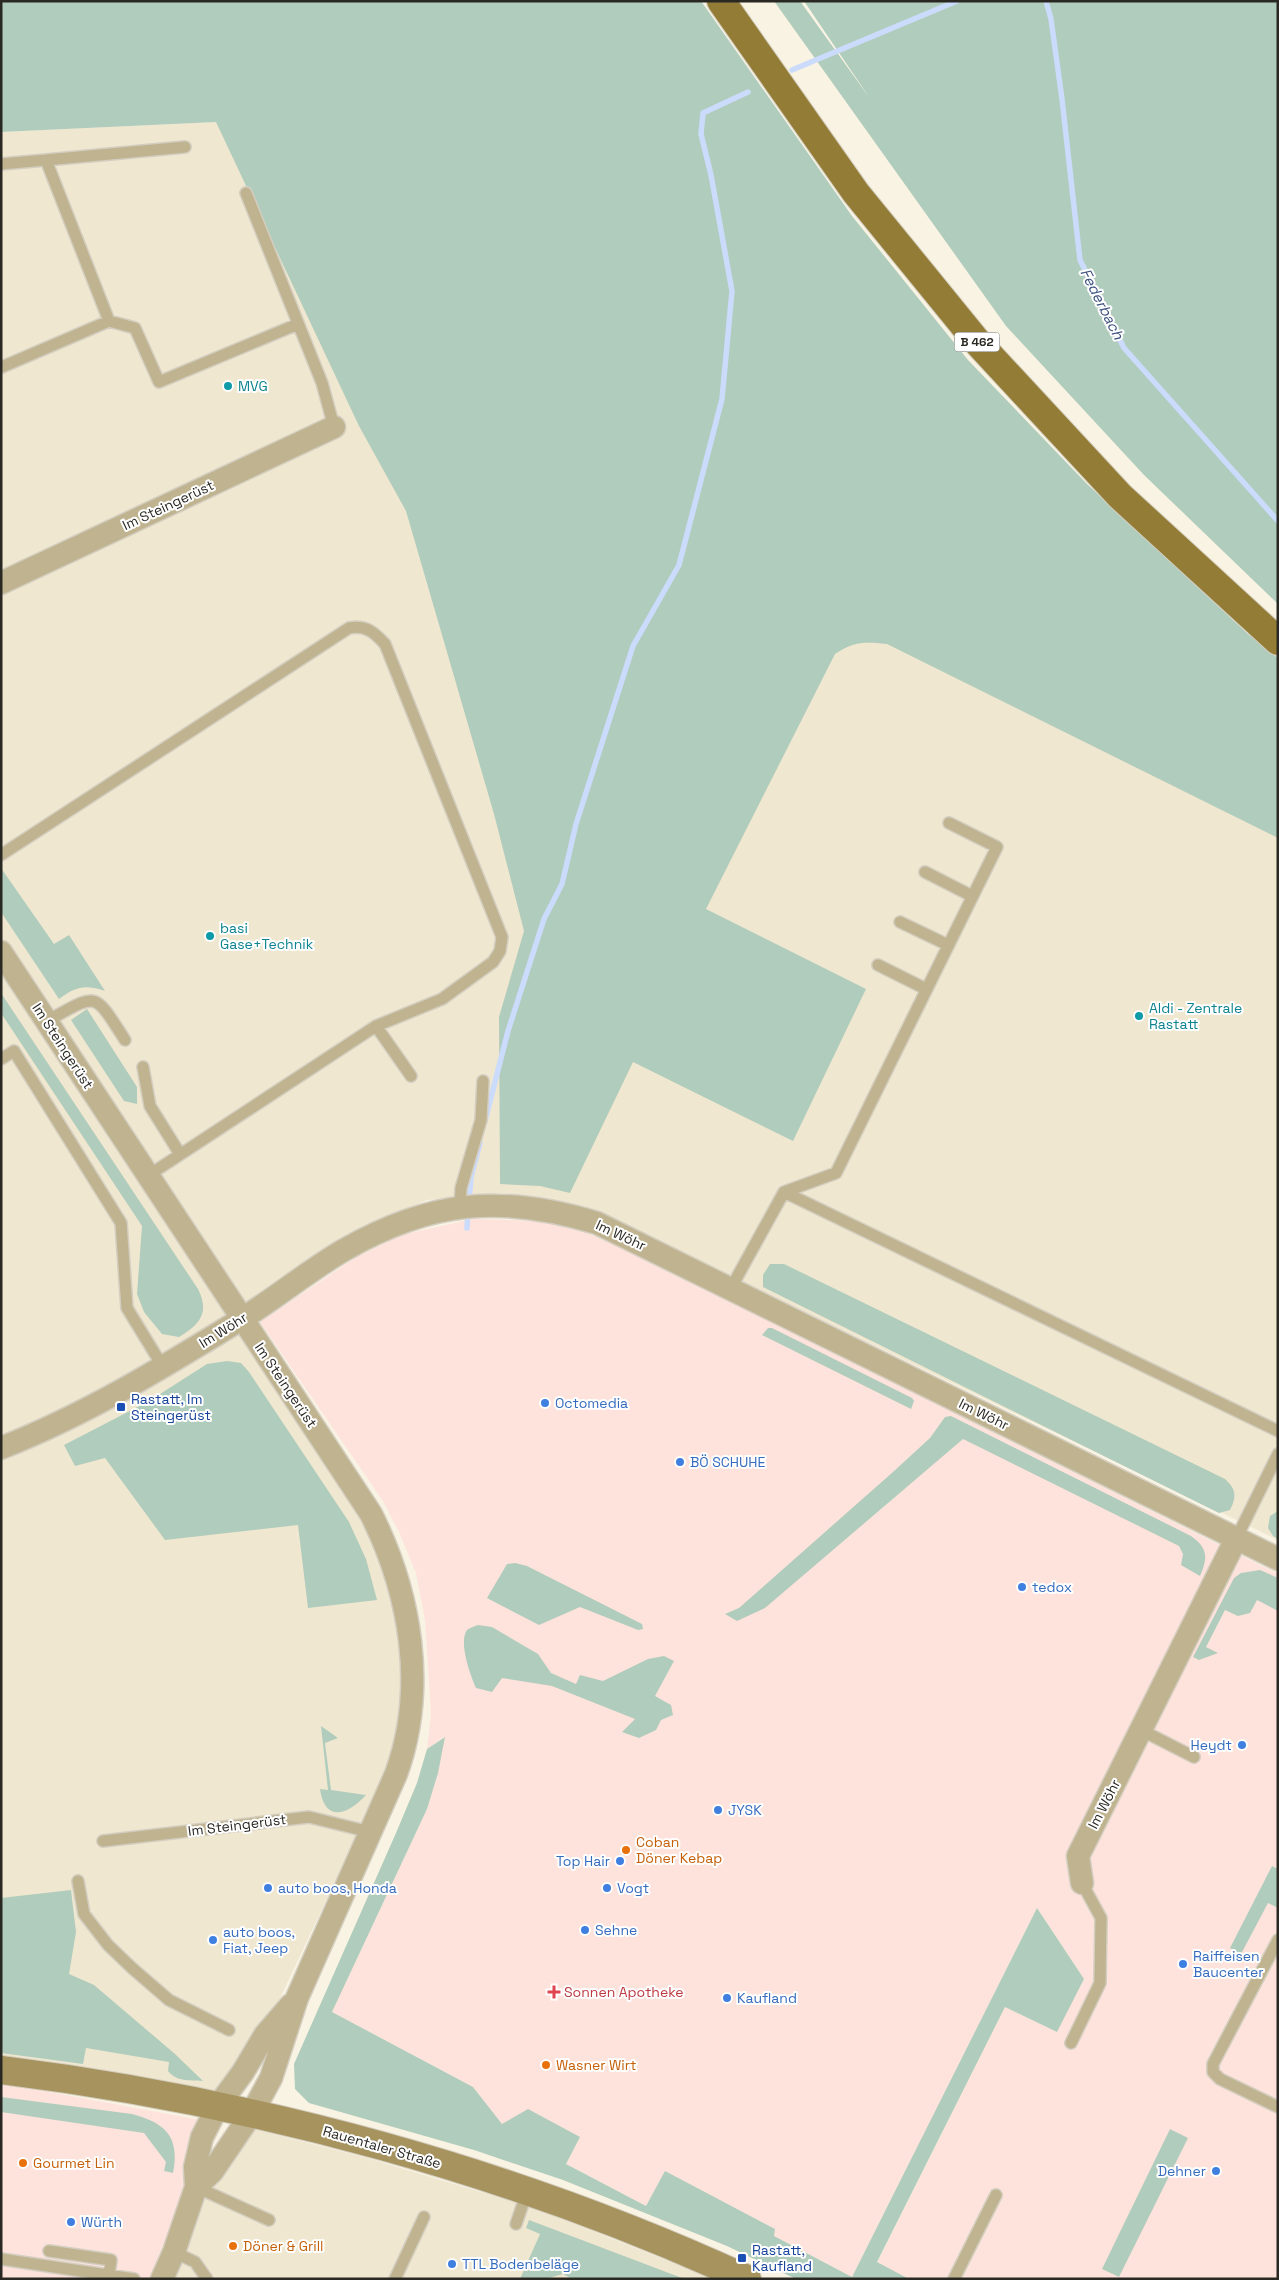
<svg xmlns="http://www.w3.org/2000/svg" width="1279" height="2280" font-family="'Space Grotesk',sans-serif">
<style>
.commercial{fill:#fde3dc}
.built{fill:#f0e7d0}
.green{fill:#b0ccbc}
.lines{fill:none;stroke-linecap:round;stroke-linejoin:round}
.stream{stroke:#cbdbfc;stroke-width:5.5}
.lane-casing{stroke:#d4cec0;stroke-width:14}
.street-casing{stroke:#d4cec0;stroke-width:25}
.secondary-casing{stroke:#d4cec0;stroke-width:30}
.primary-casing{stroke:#d4cec0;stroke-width:30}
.lane{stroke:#bfb390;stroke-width:11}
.street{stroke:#bfb390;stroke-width:22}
.secondary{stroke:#a6935e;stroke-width:28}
.primary{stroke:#937c36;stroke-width:28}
.culture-dot{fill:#0f9aa8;stroke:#fff;stroke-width:2}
.shop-dot{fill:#3f7fe0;stroke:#fff;stroke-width:2}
.transit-dot{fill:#1a4fb4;stroke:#fff;stroke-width:2}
.food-dot{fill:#e8710a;stroke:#fff;stroke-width:2}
.health-dot{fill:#e0444e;stroke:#fff;stroke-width:2}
.labels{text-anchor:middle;stroke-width:4;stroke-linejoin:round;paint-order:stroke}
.shield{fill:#fff;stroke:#6a6864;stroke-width:1}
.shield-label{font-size:12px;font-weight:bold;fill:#2a2822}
.culture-label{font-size:14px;fill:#0d838f;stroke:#fff;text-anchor:start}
.street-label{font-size:14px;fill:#2a2822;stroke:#fff}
.transit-label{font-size:14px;fill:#164399;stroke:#fff;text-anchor:start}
.shop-label{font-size:14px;fill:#366cbe;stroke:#fff;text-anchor:start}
.food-label{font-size:14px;fill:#c56008;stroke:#fff;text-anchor:start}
.health-label{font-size:14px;fill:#be3a42;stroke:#fff;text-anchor:start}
.water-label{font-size:15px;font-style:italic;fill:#3e5380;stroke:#fff}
</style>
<rect width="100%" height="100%" fill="#f9f3e3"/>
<path class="commercial" d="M473,1219L541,1221L580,1230L621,1247L1278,1574V2279H909L877,2263L1005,2007L1057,2032L1084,1979L1037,1908L852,2277L774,2236L775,2229L665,2172L646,2206L566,2164L580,2137L502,2124L473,2087L332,2012L427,1809L444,1737L427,1749L431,1714L425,1620L416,1573L399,1532L383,1501L260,1322L355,1258L401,1235Z
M1,2083L222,2124L155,2279H1Z"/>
<path class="built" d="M216,122L1278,811V1540L587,1207L541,1197L504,1193L427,1200L365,1225L242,1307L1,940V132Z
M1,974L361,1518L386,1580L398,1627L402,1690L395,1740L376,1795L229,2106L1,2067Z
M238,2125L367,2158L534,2208L714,2279H169Z"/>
<path class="green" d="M1,1H701L852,216L968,360L1087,484L1248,634L1278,658V838L887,644C864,642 855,641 835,654L706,909L866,989L793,1141L633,1062L570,1193L540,1186L500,1184L499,1017L524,931L494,814L406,511L359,426L216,122L1,132Z
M774,1H800L871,100L804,1H1278V604L1144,475L1006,326Z
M1,868L54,944L69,935L105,991C85,984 75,987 59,999L1,912Z
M1,993L198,1289C210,1313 200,1324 179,1337L162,1334L144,1312L137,1294L142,1226L1,1013Z
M87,1009L137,1087V1104L124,1101L71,1020Z
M770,1264H784L1225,1479C1236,1489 1237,1496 1230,1510L1219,1513L763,1287V1275Z
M768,1328H772L912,1398L914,1401L911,1409L762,1335Z
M227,1361L241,1363L249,1372L349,1522L366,1559L377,1600L308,1608L298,1525L165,1540L105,1458L75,1466L64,1445L149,1401L207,1364Z
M951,1416L1191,1536C1208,1548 1208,1558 1200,1576L1181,1565L1183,1554L1179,1546L963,1439L765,1608L737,1621L725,1614L739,1608L893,1472L930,1438L945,1417Z
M1278,1511V1539L1273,1536L1268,1528L1270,1516Z
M515,1563L527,1566L642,1624L643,1629L638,1630L580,1607L539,1625L487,1598L507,1564Z
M1260,1570L1278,1578V1611L1257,1600L1250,1613L1238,1616L1225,1610L1206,1647L1218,1653L1199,1660L1193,1657L1234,1578L1241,1573Z
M478,1625L492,1627L538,1654L551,1673L576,1684L580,1675L603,1681L648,1659L664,1656L674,1661L655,1696L671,1705L673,1715L661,1720L656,1730L639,1738L622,1732L635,1719L552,1686L502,1678L492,1692L476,1688C471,1677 458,1642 467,1630C470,1628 474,1626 478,1625Z
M321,1726L338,1738L325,1743L331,1790L366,1795C349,1814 325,1824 320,1789L328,1790Z
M445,1737L438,1773L427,1809L332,2012L473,2087L502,2124L528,2109L580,2137L566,2164L646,2206L665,2171L775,2229L774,2236L852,2277L1037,1908L1084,1979L1057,2032L1005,2007L877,2262L909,2279H796L727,2246L563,2180L474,2150L309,2103L295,2089L294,2064L396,1833L417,1783L427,1749Z
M1272,1866L1278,1869V1908L1268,1903L1241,1954L1230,1948Z
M71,1890L76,1932L69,1974L94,1985L175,2054L203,2081C189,2080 177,2082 168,2071L169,2062L86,2048L83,2064L1,2053V1898Z
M1,2097L132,2114C166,2123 180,2137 173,2173L164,2171L166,2162L144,2133L1,2112Z
M1170,2129L1188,2138L1119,2277L1102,2269Z
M529,2220L682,2278V2279H572L563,2274L545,2279H520L540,2234L526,2228Z"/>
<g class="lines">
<path class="stream" d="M1046,1L1051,19L1062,99L1080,260L1124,348L1278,521
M792,70L957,1
M485,1121L508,1031L544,919L562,884L576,824L633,646L679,565L722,399L732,291L711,175L701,134L703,113L748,92
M469,1202L471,1177L480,1143
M467,1228L468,1211"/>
<g class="lane-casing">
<path id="lane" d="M46,160L185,147
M1,164L46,160L109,321
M246,193L322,383L334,427
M2,367L109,321L135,328L159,382L298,324
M1,855L349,628C366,625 374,632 385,644L502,937L500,951L493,962L442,999L376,1026L149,1175
M925,872L972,896
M900,922L948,945
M878,965L926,989
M47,1021C98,993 93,990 125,1040
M376,1026L411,1076
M1,1059L14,1051L121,1223L127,1308L163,1367
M143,1067L150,1106L180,1154
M784,1192L1278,1431
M460,1207L461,1188L481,1120L483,1081
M731,1288L784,1192L836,1173L997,847L949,823
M1236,1539L1278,1454
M1141,1730L1194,1757
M103,1841L309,1817L370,1832
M78,1881L84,1914L108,1945L132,1968L169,2000L229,2030
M1278,1940L1213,2064V2072L1220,2079L1278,2107
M1071,2043L1100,1983L1101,1918L1082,1883
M196,2187L269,2220
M516,2224L527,2192
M49,2251L111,2260L109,2275
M174,2252L195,2262L207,2279
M1,2259L134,2279
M395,2279L424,2217
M954,2279L996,2195"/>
</g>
<g class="street-casing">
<path id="street" d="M1,583L334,427
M1,952L371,1514C411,1594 427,1689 396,1774L297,1998L271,2078L252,2113L212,2172L196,2187
M1,1448C87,1414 162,1368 240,1320C276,1298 308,1271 344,1250C431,1200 501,1194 597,1223L1278,1559
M1082,1883L1078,1856L1236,1539
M162,2279L174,2252L196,2187L195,2167L202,2137L218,2106L243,2072L265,2035L291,2005"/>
</g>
<g class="secondary-casing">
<path id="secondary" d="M1,2070C258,2102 512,2171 747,2279"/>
</g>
<g class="primary-casing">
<path id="primary" d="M721,1L856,193L979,344L1120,496L1278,641"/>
</g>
<use href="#lane" class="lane"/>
<use href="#street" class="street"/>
<use href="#secondary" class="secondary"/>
<use href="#primary" class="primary"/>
</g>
<g class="culture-dot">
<circle cx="228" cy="386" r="5"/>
<circle cx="210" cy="936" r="5"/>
<circle cx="1139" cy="1016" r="5"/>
</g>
<g class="shop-dot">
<circle cx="545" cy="1403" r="5"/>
<circle cx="680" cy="1462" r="5"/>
<circle cx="1022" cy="1587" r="5"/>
<circle cx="1242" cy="1745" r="5"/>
<circle cx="718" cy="1810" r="5"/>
<circle cx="620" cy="1861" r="5"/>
<circle cx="268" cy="1888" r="5"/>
<circle cx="607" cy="1888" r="5"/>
<circle cx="585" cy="1930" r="5"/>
<circle cx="213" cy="1940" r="5"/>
<circle cx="1183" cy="1964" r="5"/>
<circle cx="727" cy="1998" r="5"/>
<circle cx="1216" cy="2171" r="5"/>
<circle cx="71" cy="2222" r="5"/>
<circle cx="452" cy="2264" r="5"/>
</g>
<g class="transit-dot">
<rect x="116" y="1402" width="10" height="10" rx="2.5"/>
<rect x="737" y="2253" width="10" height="10" rx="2.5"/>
</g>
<g class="food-dot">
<circle cx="626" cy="1850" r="5"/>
<circle cx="546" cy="2065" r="5"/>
<circle cx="23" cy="2163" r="5"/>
<circle cx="233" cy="2246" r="5"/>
</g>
<path class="health-dot" d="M551.5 1984.5h5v5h5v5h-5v5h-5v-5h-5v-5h5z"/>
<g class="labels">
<rect class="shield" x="954.5" y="332.5" width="45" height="19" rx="4"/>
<g class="shield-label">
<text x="977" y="346">B 462</text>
</g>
<g class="culture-label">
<text x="238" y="391">MVG</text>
<text x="220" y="933">basi<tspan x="220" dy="16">Gase+Technik</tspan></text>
<text x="1149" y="1013">Aldi - Zentrale<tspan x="1149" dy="16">Rastatt</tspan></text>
</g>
<g class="street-label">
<text transform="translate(168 505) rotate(-25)" y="5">Im Steingerüst</text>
<text transform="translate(63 1046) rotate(57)" y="5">Im Steingerüst</text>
<text transform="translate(621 1235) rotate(25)" y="5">Im Wöhr</text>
<text transform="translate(223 1330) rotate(-32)" y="5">Im Wöhr</text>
<text transform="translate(286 1385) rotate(56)" y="5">Im Steingerüst</text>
<text transform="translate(984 1414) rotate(26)" y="5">Im Wöhr</text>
<text transform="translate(1104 1804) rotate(-63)" y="5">Im Wöhr</text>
<text transform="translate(237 1825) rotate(-7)" y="5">Im Steingerüst</text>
<text transform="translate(382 2147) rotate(16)" y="5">Rauentaler Straße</text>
</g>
<g class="transit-label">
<text x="131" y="1404">Rastatt, Im<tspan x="131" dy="16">Steingerüst</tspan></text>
<text x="752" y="2255">Rastatt,<tspan x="752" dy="16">Kaufland</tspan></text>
</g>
<g class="shop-label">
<text x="555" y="1408">Octomedia</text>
<text x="690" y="1467">BÖ SCHUHE</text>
<text x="1032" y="1592">tedox</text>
<text x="1232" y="1750" text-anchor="end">Heydt</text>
<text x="728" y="1815">JYSK</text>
<text x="610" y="1866" text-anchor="end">Top Hair</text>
<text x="278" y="1893">auto boos, Honda</text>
<text x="617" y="1893">Vogt</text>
<text x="595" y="1935">Sehne</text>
<text x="223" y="1937">auto boos,<tspan x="223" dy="16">Fiat, Jeep</tspan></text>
<text x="1193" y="1961">Raiffeisen<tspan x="1193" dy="16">Baucenter</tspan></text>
<text x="737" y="2003">Kaufland</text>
<text x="1206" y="2176" text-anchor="end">Dehner</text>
<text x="81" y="2227">Würth</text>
<text x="462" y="2269">TTL Bodenbeläge</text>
</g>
<g class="food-label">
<text x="636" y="1847">Coban<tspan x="636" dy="16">Döner Kebap</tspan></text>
<text x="556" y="2070">Wasner Wirt</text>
<text x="33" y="2168">Gourmet Lin</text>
<text x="243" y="2251">Döner &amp; Grill</text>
</g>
<g class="health-label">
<text x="564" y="1997">Sonnen Apotheke</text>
</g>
<g class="water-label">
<text transform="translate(1102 304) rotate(63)" y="5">Federbach</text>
</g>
</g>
<rect width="1279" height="2280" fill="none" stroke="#2a2822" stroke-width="5"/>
</svg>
